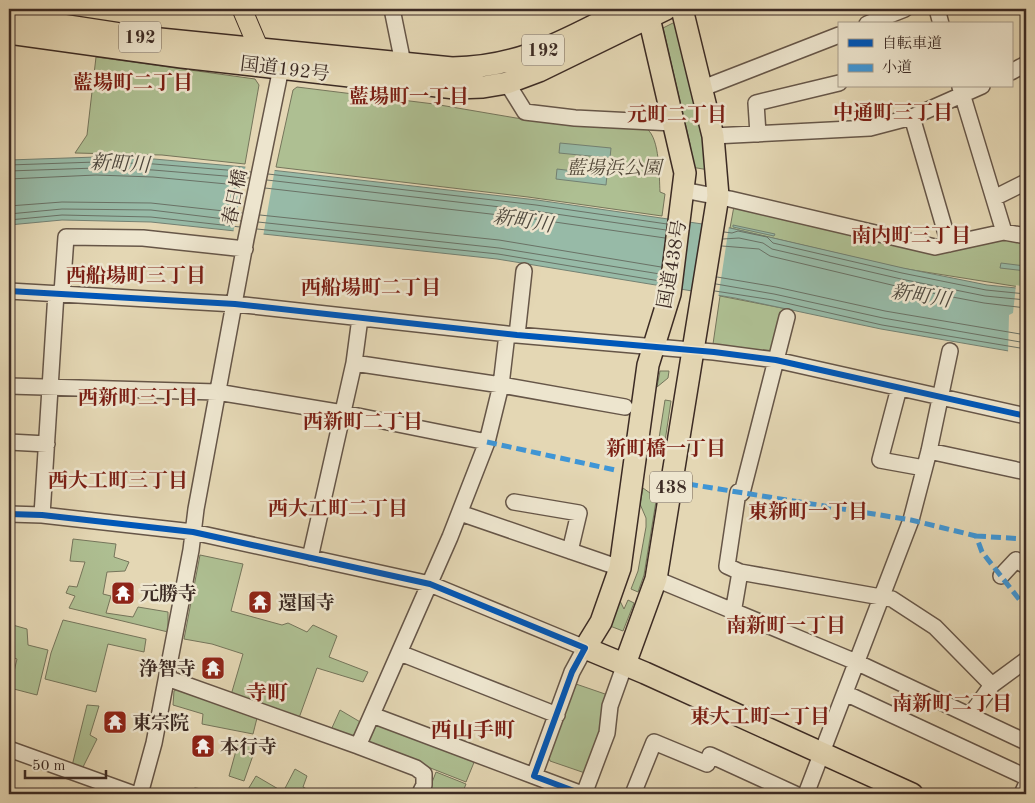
<svg xmlns="http://www.w3.org/2000/svg" width="1035" height="803" font-family="'Old Standard TT','Noto Serif JP',serif">
<style>
.green{fill:#aebf92;stroke:#75755b}
.water{fill:#97baa7;stroke:#738173}
.pier{fill:#e4d7b4}
.lines{fill:none;stroke-linecap:round;stroke-linejoin:round}
.shore{stroke:#6a7266;stroke-width:1}
.minor-casing{stroke:#665648;stroke-width:18}
.major-casing{stroke:#3c2b24;stroke-width:21}
.highway-casing{stroke:#3c2b24;stroke-width:24}
.minor{stroke:#ede5ce;stroke-width:15}
.major{stroke:#e4d7b4;stroke-width:19}
.highway{stroke:#e4d7b4;stroke-width:21}
.quiet{stroke:#3f96d6;stroke-width:5;stroke-dasharray:10 5;stroke-linecap:butt}
.cycleway-casing{stroke:#ede5ce;stroke-width:9}
.cycleway{stroke:#0057b8;stroke-width:6}
.labels{text-anchor:middle;stroke-width:5;stroke-linejoin:round;paint-order:stroke}
.shield{fill:#ede5ce;stroke:#716357;stroke-width:1}
.shield-label{font-size:18px;font-weight:bold;fill:#3c2b24}
.street-label{font-size:19px;fill:#3c2b24;stroke:#ede5ce}
.park-label{font-size:19px;font-style:italic;fill:#53493a;stroke:#ede5ce}
.poi-label{font-size:19px;font-weight:bold;fill:#3c2b24;stroke:#ede5ce;text-anchor:start}
.neighbourhood-label{font-size:20px;font-weight:bold;fill:#7a1f14;stroke:#ede5ce}
.water-label{font-size:20px;font-style:italic;fill:#4e483e;stroke:#ede5ce}
.quarter-label{font-size:21px;font-weight:bold;fill:#7a1f14;stroke:#ede5ce}
</style>
<rect width="100%" height="100%" fill="#e4d7b4"/>
<filter id="stains"><feTurbulence type="fractalNoise" baseFrequency=".004" numOctaves="4"/><feColorMatrix values="0 0 0 0 .2 0 0 0 0 .09 0 0 0 0 .02 0 0 0 .5 -.17"/></filter>
<radialGradient id="worn" r=".72"><stop offset=".6" stop-color="#630" stop-opacity="0"/><stop offset="1" stop-color="#630" stop-opacity=".3"/></radialGradient>
<path class="green" d="M675,22L707,148L709,170L691,167L690,144L663,28Z
M96,57L255,79L259,85L245,164L162,155L75,153L87,135Z
M297,87L434,104L516,118L647,129C660,139 659,176 660,192L665,194L662,216L528,197L276,167L293,90Z
M734,206L938,252L996,238L1026,240V288L900,268L730,228Z
M720,296L787,309L772,354L713,344Z
M660,371H669L668,378L657,387Z
M665,400L671,401L664,448L661,451H657Z
M643,488L650,493L658,489L644,575L638,592L631,589L638,571L646,527V518L640,504Z
M73,539L116,544L114,557L129,562L125,571L107,572L103,594L111,596L106,613L133,617L138,607L168,612V632L69,608L75,596L66,593L69,586L77,587L85,562L70,561Z
M200,555L243,564L231,611L282,625L288,623L307,632L313,625L337,636L329,657L368,672L363,682L317,668L299,718L231,695L243,654L212,644L184,639Z
M619,599L624,609L628,600L634,603L623,631L610,626Z
M63,620L146,639L144,652L108,644L96,692L45,679L51,653Z
M9,624L27,629L28,645L48,650L37,695L10,688L17,659L9,656Z
M576,684L608,695L603,732L585,773L550,761L548,753Z
M179,688L257,718L253,734L202,724L203,714L173,705L174,691Z
M87,705L99,706L90,735L97,739L82,769L72,766Z
M340,710L362,723L354,740L331,730Z
M376,720L475,760L466,782L367,743Z
M239,740L257,744L244,781L229,776Z
M295,769L307,776L303,787L316,794H282Z
M436,772L466,784L462,794L428,793Z
M256,776L280,790L277,794H249L247,791Z
M195,788L225,792L227,794H182Z"/>
<path class="water" d="M560,143L611,148L610,158L559,153Z
M96,157L154,159L244,167L537,200L730,228L903,268L987,285L1026,289V354L881,329L735,298L497,259L151,222L62,220L9,225V160Z
M557,169L607,175L606,185L556,179Z
M733,225L775,234L774,236L733,227Z
M1026,261V271L1000,268L1001,263L1025,266Z"/>
<path class="pier" d="M246,164L275,168L263,237L233,234Z
M703,222L729,226L718,299L692,294Z
M1016,285L1026,287V356L1008,354L1009,315L1013,313Z"/>
<g class="lines">
<path class="shore" d="M9,165L96,162L154,164L251,172
M9,171L96,168L153,170L249,178
M268,174L536,205L667,224
M9,179L96,175L153,177L248,186
M267,180L535,211L666,230
M265,188L534,219L665,238
M9,206L62,202L151,203L242,213
M9,214L62,209L151,210L241,221
M260,215L499,240L661,267
M9,220L62,215L151,217L240,227
M258,222L499,248L660,274
M257,229L498,254L660,281
M724,232L732,233L738,231L767,237L773,243L902,273L986,290L1026,294
M723,239L739,238L763,243L772,249L901,279L985,296L1026,300
M722,246L759,249L770,256L900,287L984,303L1026,308
M717,277L776,287L885,311L1026,335
M716,284L774,294L883,318L1026,343
M715,291L773,300L882,325L1026,349"/>
<g class="minor-casing">
<path id="minor" d="M392,9L403,63
M937,9L941,24
M867,24L905,9
M1011,72L1026,64
M507,83L525,112L575,118L673,123
M960,87L1004,232
M703,88L839,35
M912,117L949,244
M758,134L756,103L839,83
M713,136L870,128L912,117L982,86
M683,190L730,199L935,247L1004,232L1026,236
M994,198L1026,182
M9,291L235,304L517,335L714,352L776,360L1026,416
M62,293L66,237L143,238L245,249
M517,335L524,271
M354,363L501,385L625,407
M9,386L217,392L343,413L487,442
M899,388L880,460L924,468
M9,442L47,444
M929,451L1026,472
M738,492L727,566L740,572
M742,493L787,317
M514,502L579,513L570,551
M460,513L620,568
M9,514L42,515L193,532L430,584L585,648L572,672L534,776L582,794
M42,515L56,293
M310,558L354,363L360,318
M1001,576L1016,560L1026,566
M656,579L856,662L1026,742
M733,613L740,572L892,599L935,627L992,685
M400,653L557,715
M167,678L358,746L450,537L487,442L501,385L507,334
M845,693L1026,777
M971,714L992,685L1026,660
M372,715L534,776
M358,746L416,768L424,774V785L421,791
M9,749L134,794
M140,794L154,743L191,550L196,509L246,239L281,68
M584,794L607,733L610,706L625,664
M633,794L654,742L707,764L710,755L795,794
M806,794L911,520L929,451L950,351
M1022,794L1026,785"/>
</g>
<g class="major-casing">
<path id="major" d="M242,9L259,49L268,57"/>
</g>
<g class="highway-casing">
<path id="highway" d="M647,9L685,173L670,294L648,365L620,568L601,622L585,648L645,673L912,794
M9,17L140,37L452,68C524,67 565,39 627,9
M9,33L182,57L455,88L483,87L507,83L539,71L666,9
M625,664L656,579L718,196L713,136L682,9"/>
</g>
<use href="#minor" class="minor"/>
<use href="#major" class="major"/>
<use href="#highway" class="highway"/>
<path class="quiet" d="M487,442L615,470
M688,484L911,520L976,536L982,552L1026,608
M976,536L1026,539"/>
<g class="cycleway-casing">
<path id="cycleway" d="M9,291L235,304L517,335L714,352L776,360L1026,416
M9,514L42,515L193,532L430,584L585,648L572,672L534,776L582,794"/>
</g>
<use href="#cycleway" class="cycleway"/>
</g>
<defs>
<g id="temple-square" transform="scale(1.25)"><rect x="-9" y="-9" width="18" height="18" rx="4" fill="#8f2418" stroke="#ede5ce"/><path d="M0-6L5-2H3V0L6.5 2.5H4V6H1.5V3h-3V6H-4V2.5H-6.5L-3 0V-2H-5Z" fill="#fff"/></g>
</defs>
<g fill-rule="evenodd">
<use href="#temple-square" x="123" y="593"/>
<use href="#temple-square" x="260" y="602"/>
<use href="#temple-square" x="213" y="668"/>
<use href="#temple-square" x="115" y="722"/>
<use href="#temple-square" x="203" y="746"/>
</g>
<g class="labels">
<g class="shield">
<rect x="119" y="21.5" width="42" height="31" rx="4"/>
<rect x="522" y="34.5" width="42" height="31" rx="4"/>
<rect x="650" y="471.5" width="42" height="31" rx="4"/>
</g>
<g class="shield-label">
<text x="140" y="43">192</text>
<text x="543" y="56">192</text>
<text x="671" y="493">438</text>
</g>
<g class="street-label">
<text transform="translate(285 68) rotate(7)" y="7">国道192号</text>
<text transform="translate(234 197) rotate(-78)" y="7">春日橋</text>
<text transform="translate(671 264) rotate(-80)" y="7">国道438号</text>
</g>
<g class="park-label">
<text x="614" y="174">藍場浜公園</text>
</g>
<g class="poi-label">
<text x="140" y="600">元勝寺</text>
<text x="278" y="609">還国寺</text>
<text x="196" y="675" text-anchor="end">浄智寺</text>
<text x="132" y="729">東宗院</text>
<text x="220" y="753">本行寺</text>
</g>
<g class="neighbourhood-label">
<text x="133" y="89">藍場町二丁目</text>
<text x="409" y="103">藍場町一丁目</text>
<text x="893" y="119">中通町三丁目</text>
<text x="677" y="121">元町二丁目</text>
<text x="911" y="242">南内町三丁目</text>
<text x="136" y="282">西船場町三丁目</text>
<text x="371" y="294">西船場町二丁目</text>
<text x="138" y="404">西新町三丁目</text>
<text x="363" y="428">西新町二丁目</text>
<text x="666" y="455">新町橋一丁目</text>
<text x="118" y="487">西大工町三丁目</text>
<text x="338" y="515">西大工町二丁目</text>
<text x="808" y="518">東新町一丁目</text>
<text x="786" y="632">南新町一丁目</text>
<text x="952" y="710">南新町二丁目</text>
<text x="760" y="723">東大工町一丁目</text>
</g>
<g class="water-label">
<text transform="translate(120 163) rotate(3)" y="7">新町川</text>
<text transform="translate(523 220) rotate(9)" y="7">新町川</text>
<text transform="translate(921 295) rotate(9)" y="7">新町川</text>
</g>
<g class="quarter-label">
<text x="267" y="700">寺町</text>
<text x="473" y="737">西山手町</text>
</g>
</g>
<rect width="1035" height="803" fill="none" stroke="#e4d7b4" stroke-width="30"/>
<rect x="10" y="10" width="1015" height="783" fill="none" stroke="#3c2b24" stroke-width="2.5"/>
<rect x="15" y="15" width="1005" height="773" fill="none" stroke="#3c2b24"/>
<rect x="838" y="22" width="175" height="65" fill="#ede5ce" stroke="#a69b8a"/>
<rect x="848" y="39" width="25" height="8" fill="#0057b8" stroke="#a69b8a"/>
<text x="882" y="48" font-size="15" fill="#3c2b24">自転車道</text>
<rect x="848" y="64" width="25" height="8" fill="#3f96d6" stroke="#a69b8a"/>
<text x="882" y="72" font-size="15" fill="#3c2b24">小道</text>
<path d="M25 770v8h81v-8" fill="none" stroke="#3c2b24" stroke-width="2.5"/>
<text x="32" y="770" font-size="15" fill="#3c2b24" stroke="#ede5ce" stroke-width="4" paint-order="stroke">50 m</text>
<rect width="100%" height="100%" filter="url(#stains)"/>
<rect width="100%" height="100%" fill="url(#worn)"/>
</svg>
